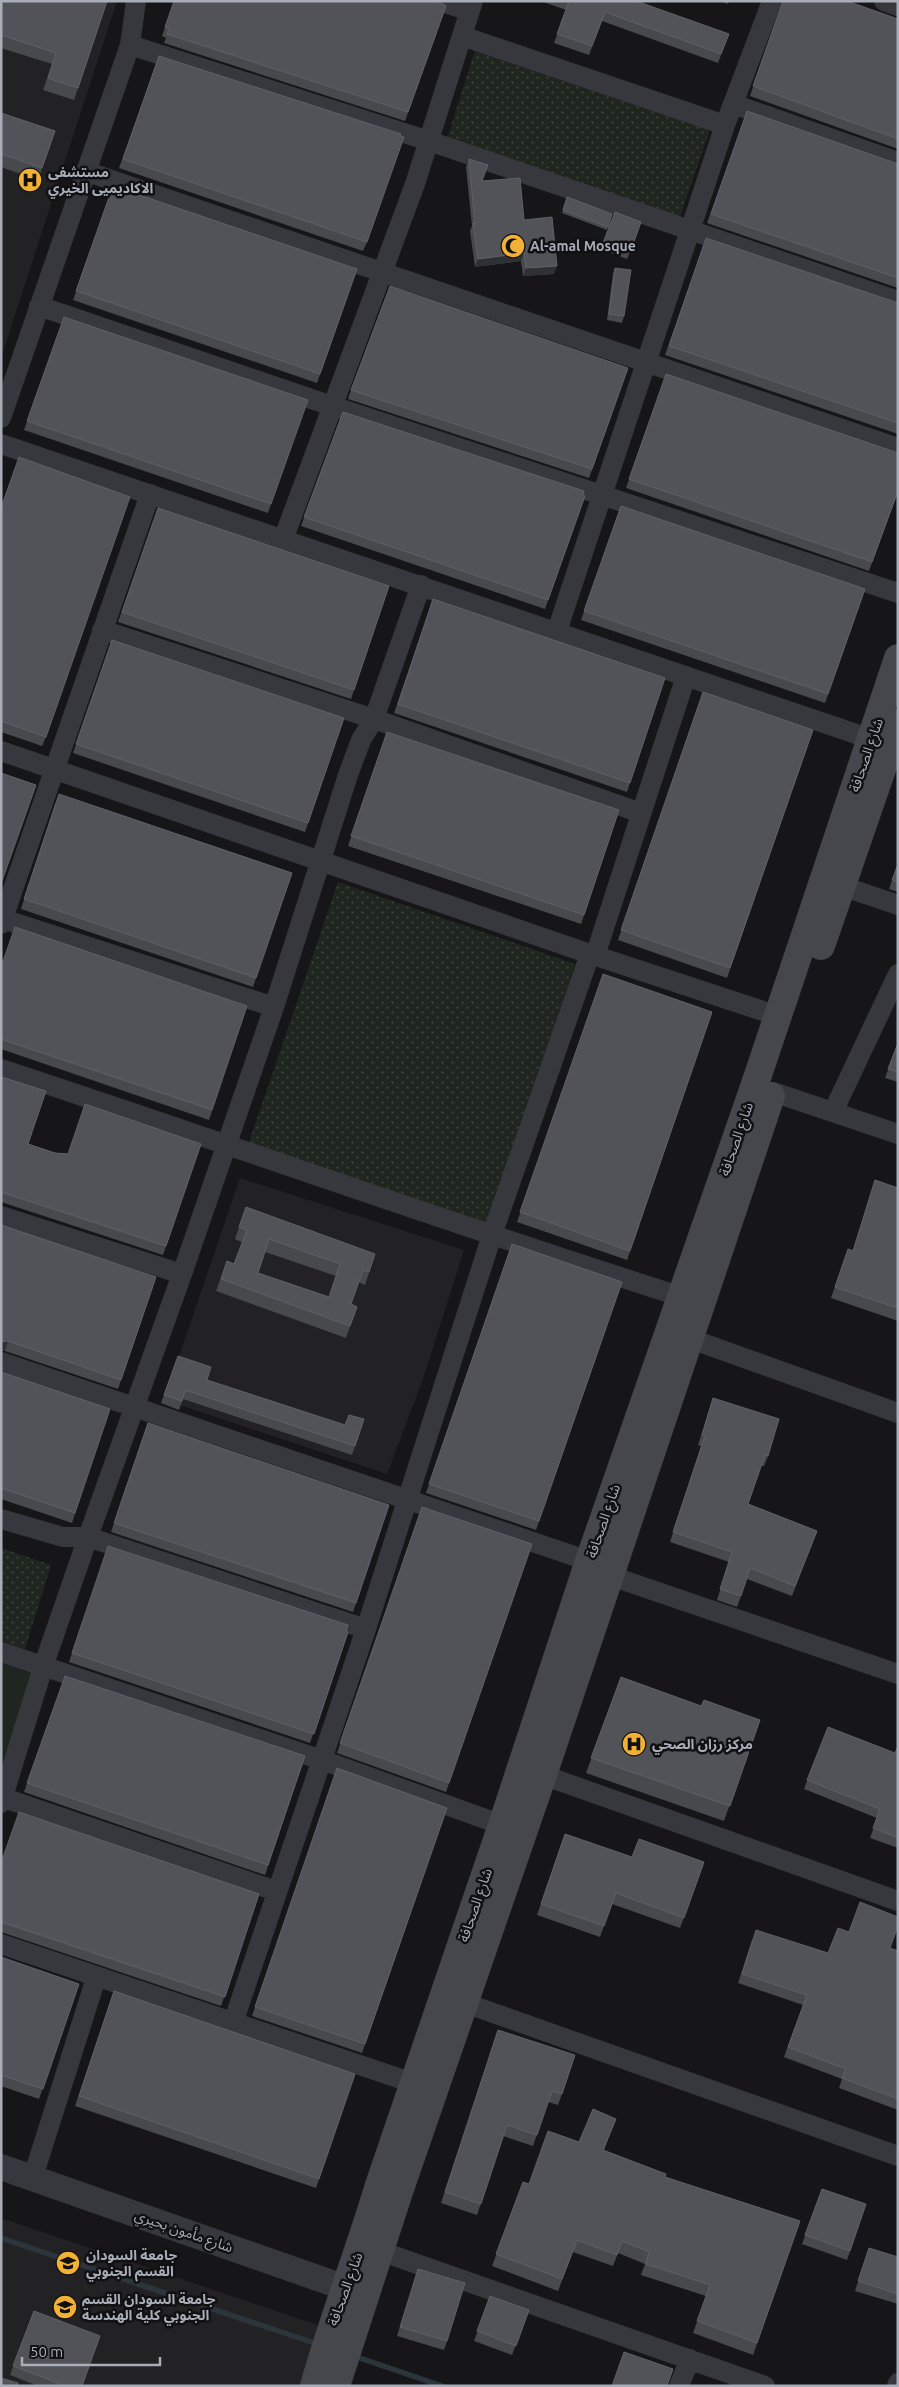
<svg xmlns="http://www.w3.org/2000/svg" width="899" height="2387" font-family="Ubuntu,'Noto Sans Arabic',sans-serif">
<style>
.built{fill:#222225}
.grass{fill:url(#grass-dots)}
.garden{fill:#1e261f}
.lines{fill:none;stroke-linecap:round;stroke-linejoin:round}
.stream{stroke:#2c353c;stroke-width:5.5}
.minor{stroke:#37383d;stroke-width:20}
.tertiary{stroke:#37383d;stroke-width:26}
.secondary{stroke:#45474d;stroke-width:28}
.wall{fill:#47494d;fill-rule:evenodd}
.shaded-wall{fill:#2f3033}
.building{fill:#525359;stroke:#5f6168;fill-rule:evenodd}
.labels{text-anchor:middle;stroke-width:5;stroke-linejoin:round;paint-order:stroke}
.poi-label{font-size:14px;font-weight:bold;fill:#a8adb8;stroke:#111113;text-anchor:start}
.street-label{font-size:14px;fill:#a8adb8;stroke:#111113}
</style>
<defs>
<pattern id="grass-dots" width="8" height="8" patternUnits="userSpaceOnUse" patternTransform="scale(1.25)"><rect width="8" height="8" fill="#1e261f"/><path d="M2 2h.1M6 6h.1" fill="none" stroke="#3c433d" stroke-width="1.8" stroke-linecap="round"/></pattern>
</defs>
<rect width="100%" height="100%" fill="#161618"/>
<path class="built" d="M1,1H117L1,358Z
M240,1178L464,1250L423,1379L387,1474L164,1400Z
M1,2218L329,2329L309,2386H1Z"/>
<path class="grass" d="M476,47L711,127L679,220L446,142Z
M338,882L575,964L489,1227L248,1145Z
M1,1548L51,1565L25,1649L1,1641Z"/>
<path class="garden" d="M1,1663L34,1674L1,1768Z"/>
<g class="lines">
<path class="stream" d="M1,2238L320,2345
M354,2356L442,2386"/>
<path class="minor" d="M440,1L469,11
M884,1L898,6
M462,36L725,125
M130,45L429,141L898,301
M733,104L898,162
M85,171L898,448
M39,306L332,406L898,593
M1,418L130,45L136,1
M1,444L871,739
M283,540L415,184L473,1
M102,630L374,719L641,813
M557,631L725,125L772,1
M1,751L590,954L778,1016
M842,886L898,905
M3,919L274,1007
M1,924L150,494
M595,956L686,676
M1,1069C233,1145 462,1228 695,1301
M773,1092L898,1134
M833,1112L898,974
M1,1216L182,1274
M677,1334L898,1413
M1,1362L589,1561
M1,1519L63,1537H88L366,1629
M611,1576L898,1674
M1,1652L322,1760L502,1825
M543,1775L898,1901
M1,1797L276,1891
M1,1803L43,1667L88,1537L182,1274L274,1007L348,775L361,740L374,719L421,585
M1,1944L413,2083
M465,2003L898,2156
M233,2023L366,1629L492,1235L590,954
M33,2177L96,1978
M380,2251L765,2386
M679,2386L690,2359
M897,2386L898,2383"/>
<path class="tertiary" d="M1,2167L366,2295"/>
<path class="secondary" d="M821,946L898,723
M314,2386C333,2318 359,2252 379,2185L502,1825L589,1561L754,1087L898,658
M336,2386L399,2192L543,1775L771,1096"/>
</g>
<path class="wall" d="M1,1H107L74,100L43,90L52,64L1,48Z
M174,1L446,6L405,121L164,43L166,38L162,36Z
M541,1H636L729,34L718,63L602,21L589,55L554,43L566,10Z
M720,1H729L728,4Z
M783,1L898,19V149L750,96Z
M159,56L367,242L363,251L119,168Z
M747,111L898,164V288L707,223Z
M1,113L55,131L38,180L1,167Z
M469,159L482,181L524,220L554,274L523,276L521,261L475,267L470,231L472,226L466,167Z
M113,186L357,269L317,383L73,300Z
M567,197L612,214L607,230L562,213Z
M615,212L641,222L627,259L601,249Z
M706,238L898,303V434L665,355Z
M615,268L624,316L622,323L607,320L613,274Z
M64,317L271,504L268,513L24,430Z
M628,368L589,478L348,399L351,390Z
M666,374L898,491L869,571L626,488Z
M343,412L585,496L545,609L301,526Z
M621,506L865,589L825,703L581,620Z
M1,508L46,737L42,746L1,732Z
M158,508L389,586L351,699L118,622Z
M433,599L665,678L627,792L394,713Z
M112,640L344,718L305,832L73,753Z
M703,692L813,730L727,978L618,940Z
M387,732L619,810L581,924L348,846Z
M55,804L292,873L253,987L21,909Z
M898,863V892L889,889Z
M1,967L247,1006L209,1120L1,1049Z
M603,974L712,1012L627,1260L517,1222Z
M898,1042V1082L885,1078Z
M1,1077L28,1144L55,1153L67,1154L201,1144L163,1255L1,1202Z
M875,1180L898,1188V1321L831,1298L848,1249L853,1250Z
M246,1207L375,1254L365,1285L359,1282L351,1304L357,1307L346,1338L216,1291L227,1261L234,1264L242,1242L235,1239ZM265,1252L336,1276L329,1297L258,1273Z
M1,1225L156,1277L118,1389L5,1351Z
M512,1244L622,1282L536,1530L426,1493Z
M178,1356L207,1380L345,1425L364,1419L352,1455L183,1399L179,1410L161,1403Z
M1,1372L110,1409L72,1523L1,1499Z
M713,1398L768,1456L764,1466H761L748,1504L817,1531L792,1596L747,1579L737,1607L717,1600L729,1562L670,1542L701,1446L698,1445Z
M148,1423L389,1505L353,1612L111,1532Z
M422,1507L532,1544L446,1792L337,1753Z
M108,1546L348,1632L310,1743L69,1662Z
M65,1676L305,1756L265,1875L24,1792Z
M621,1677L701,1706L760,1720L724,1821L586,1773Z
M828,1727L895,1753L898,1746V1848L870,1838L877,1818L804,1789Z
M337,1768L447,1808L362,2053L252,2016Z
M565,1834L632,1857L704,1862L680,1928L612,1904L600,1937L537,1915Z
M1,1862L259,1894L221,2006L1,1932Z
M752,1940L828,1953L890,1948L898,1951V2110L839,2088L842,2079L784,2057L803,2005L738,1983Z
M1,1957L79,1984L39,2099L1,2086Z
M114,1991L355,2074L316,2188L75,2106Z
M498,2030L562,2094L558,2105L548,2102L533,2146L503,2136L477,2215L441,2203Z
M616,2119L604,2150L665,2177L800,2221L753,2355L693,2333L706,2296L641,2275L645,2264L618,2253L613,2266L573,2252L558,2291L492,2266L523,2182L529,2184L579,2142Z
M822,2189L866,2204L847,2260L802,2244Z
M869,2248L898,2257V2304L855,2291Z
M418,2269L447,2341L444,2350L397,2336Z
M490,2296L529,2310L512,2355L474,2341Z
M34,2311L82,2386H38L10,2375Z"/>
<path class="shaded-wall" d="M524,253L521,261L475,267L478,259Z
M557,266L554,274L523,276L526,268Z
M8,1341L5,1351H1V1342Z"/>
<path class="building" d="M1,1H107L78,88L48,78L56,53L1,35Z
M174,1H438L446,6L408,112L167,34L169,29L165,27Z
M569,1H636L729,34L721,54L605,12L592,46L557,34Z
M783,1H847L898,19V139L753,86Z
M159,56L401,134L400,136L404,137L367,242L123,159Z
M747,111L898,164V278L711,214Z
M1,113L55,131L42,168L1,154Z
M469,159L488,165L482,181L520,178L524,220L552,217L557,266L526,268L524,253L478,259L473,223L475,224Z
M113,186L357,269L320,374L76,291Z
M567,197L612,214L608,227L563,210Z
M615,212L641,222L630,253L603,243Z
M706,238L898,303V423L669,346Z
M615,268L631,270L624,316L609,314Z
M390,286L628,368L592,469L351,390Z
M64,317L308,400L271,504L27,421Z
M666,374L898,453V491L872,562L629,479Z
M343,412L584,491L583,495L585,496L548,600L304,517Z
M19,457L130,497L46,737L1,721V508Z
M621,506L865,589L828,694L584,611Z
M158,508L389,586L354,690L122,612Z
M433,599L665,678L630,783L398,704Z
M112,640L344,718L308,823L76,744Z
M703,692L813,730L730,968L621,930Z
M387,732L619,810L584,915L351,836Z
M1,773L36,785L1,884Z
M59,794L292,873L256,978L24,899Z
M898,864V882L892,880Z
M15,927L247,1006L212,1110L1,1039V967Z
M603,974L712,1012L630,1251L520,1212Z
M898,1043V1072L888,1069Z
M1,1077L46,1091L28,1144L55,1153L68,1154L85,1104L201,1144L166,1246L1,1192Z
M875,1180L898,1188V1308L835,1287L848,1249L853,1251Z
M246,1207L375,1254L369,1272L363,1270L351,1304L357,1307L350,1326L221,1279L227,1261L234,1264L247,1230L239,1227ZM269,1239L340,1264L329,1297L258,1273Z
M1,1225L156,1277L121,1380L8,1341L1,1342Z
M512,1244L622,1282L539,1521L429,1484Z
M178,1356L211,1367L207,1380L345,1425L349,1415L364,1419L355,1446L185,1390L182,1401L164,1395Z
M1,1372L110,1409L75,1513L1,1488Z
M713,1398L779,1419L768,1456L765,1455L748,1504L817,1531L795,1586L750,1568L741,1596L720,1589L732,1552L673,1532L705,1436L702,1435Z
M148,1423L389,1505L356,1603L114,1523Z
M422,1507L532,1544L449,1783L340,1743Z
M108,1546L348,1625L346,1631L348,1632L314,1734L72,1653Z
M65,1676L305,1756L268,1865L27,1783Z
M621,1677L701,1706L704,1700L760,1720L730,1806L591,1758Z
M828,1727L895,1753L898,1746V1838L873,1828L880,1809L807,1780Z
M337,1768L447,1808L365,2044L255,2007Z
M19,1812L259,1894L225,1997L1,1922V1863Z
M565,1834L632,1857L639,1839L704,1862L684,1918L616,1893L604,1926L541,1904Z
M860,1902L898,1917V1926L890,1948L898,1951V2099L842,2078L846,2069L788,2047L807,1995L742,1974L756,1930L828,1953L838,1928L849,1932Z
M1,1957L79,1984L43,2089L1,2075Z
M114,1991L355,2074L319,2179L79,2096Z
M498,2030L575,2055L562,2094L552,2091L537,2135L507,2125L481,2204L445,2192Z
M593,2109L616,2119L603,2150L666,2174L665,2177L800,2221L757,2343L697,2321L710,2285L646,2264L649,2252L622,2241L617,2255L577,2240L562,2279L496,2254L523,2182L529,2184L548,2131L579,2142Z
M822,2189L866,2204L850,2251L805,2235Z
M869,2248L898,2257V2294L858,2281Z
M418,2269L465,2283L447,2341L400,2327Z
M490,2296L529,2310L516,2346L477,2331Z
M34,2311L100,2336L82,2386H66L13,2366Z
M624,2352L673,2369L667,2386H612Z
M1,2378L18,2383V2386H1Z"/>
<defs>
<g id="hospital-disc" transform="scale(1.25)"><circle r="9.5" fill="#f2b134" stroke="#111113"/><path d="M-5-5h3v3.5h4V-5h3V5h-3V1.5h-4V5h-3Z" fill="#111"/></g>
<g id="mosque-disc" transform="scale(1.25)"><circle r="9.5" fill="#f2b134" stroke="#111113"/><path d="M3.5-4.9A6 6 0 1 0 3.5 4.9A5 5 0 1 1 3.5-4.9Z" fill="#111"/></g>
<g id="university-disc" transform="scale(1.25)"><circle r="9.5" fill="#f2b134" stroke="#111113"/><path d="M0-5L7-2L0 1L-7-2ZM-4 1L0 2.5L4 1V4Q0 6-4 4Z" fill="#111"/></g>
</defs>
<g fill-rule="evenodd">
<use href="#hospital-disc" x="30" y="180"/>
<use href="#mosque-disc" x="513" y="246"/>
<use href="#hospital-disc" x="634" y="1744"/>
<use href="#university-disc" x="68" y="2263"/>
<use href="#university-disc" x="65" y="2307"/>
</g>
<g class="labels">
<g class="poi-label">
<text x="48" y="177">مستشفى<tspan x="48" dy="16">الاكاديميى الخيري</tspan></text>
<text x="530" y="251">Al-amal Mosque</text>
<text x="652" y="1749">مركز رزان الصحي</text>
<text x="86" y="2260">جامعة السودان<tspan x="86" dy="16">القسم الجنوبي</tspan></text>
<text x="82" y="2304">جامعة السودان القسم<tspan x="82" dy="16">الجنوبي كلية الهندسة</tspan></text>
</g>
<g class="street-label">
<text transform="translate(866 755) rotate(-71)" y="5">شارع الصحافة</text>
<text transform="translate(736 1139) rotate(-71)" y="5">شارع الصحافة</text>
<text transform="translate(603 1521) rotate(-71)" y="5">شارع الصحافة</text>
<text transform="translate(475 1905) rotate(-71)" y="5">شارع الصحافة</text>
<text transform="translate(184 2231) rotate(19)" y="5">شارع مأمون بحيري</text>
<text transform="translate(345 2289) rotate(-70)" y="5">شارع الصحافة</text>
</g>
</g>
<rect width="899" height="2387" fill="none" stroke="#a8adb8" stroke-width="5"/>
<path d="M22 2357v8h138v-8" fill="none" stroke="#a8adb8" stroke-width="2.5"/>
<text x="30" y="2357" font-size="15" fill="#a8adb8" stroke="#111113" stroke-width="4" paint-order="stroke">50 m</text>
</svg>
